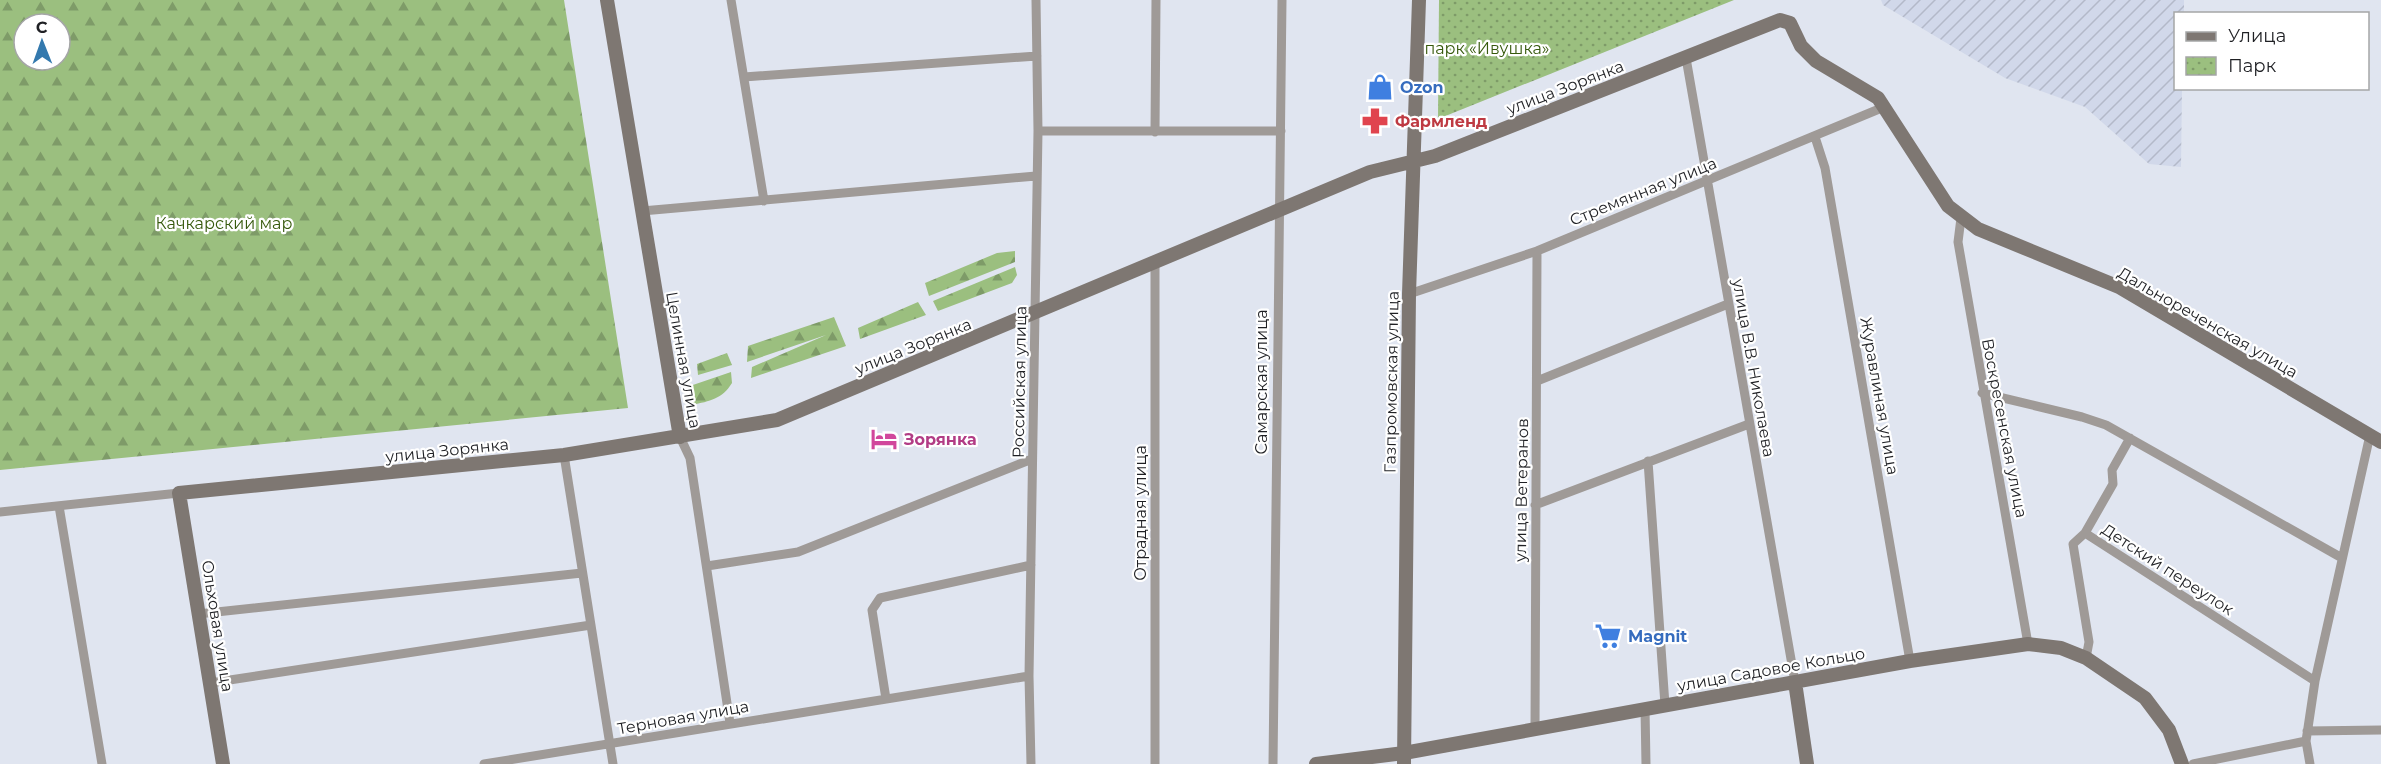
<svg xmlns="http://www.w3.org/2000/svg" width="2381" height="764" font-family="Montserrat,sans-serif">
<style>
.industrial{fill:url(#industrial-furrows)}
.forest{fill:url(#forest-firs);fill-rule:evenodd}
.park{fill:url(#park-dots)}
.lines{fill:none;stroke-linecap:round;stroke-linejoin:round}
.street{stroke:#9f9a97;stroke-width:9}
.secondary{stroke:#7e7772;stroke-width:14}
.labels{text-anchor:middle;stroke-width:4.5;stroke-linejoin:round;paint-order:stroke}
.park-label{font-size:16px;fill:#36590c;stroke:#fff}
.shop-label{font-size:16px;font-weight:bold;fill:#366cbe;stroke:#fff;text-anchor:start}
.street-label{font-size:16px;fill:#1f2024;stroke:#fff}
.health-label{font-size:16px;font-weight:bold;fill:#be3a42;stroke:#fff;text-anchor:start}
.hotel-label{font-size:16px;font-weight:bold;fill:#b23c85;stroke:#fff;text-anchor:start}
</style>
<defs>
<pattern id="industrial-furrows" width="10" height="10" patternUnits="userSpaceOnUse" patternTransform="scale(1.5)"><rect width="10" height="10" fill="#d1d8ea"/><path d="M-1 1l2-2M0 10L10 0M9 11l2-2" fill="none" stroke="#b3b9c9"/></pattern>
<pattern id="forest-firs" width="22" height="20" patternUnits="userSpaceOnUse" patternTransform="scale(1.5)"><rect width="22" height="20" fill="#9bbf7f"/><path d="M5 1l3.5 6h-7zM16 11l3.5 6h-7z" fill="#7e9b68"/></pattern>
<pattern id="park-dots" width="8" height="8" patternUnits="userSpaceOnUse" patternTransform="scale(1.5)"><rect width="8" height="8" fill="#9bbf7f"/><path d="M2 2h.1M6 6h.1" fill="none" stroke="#7e9b68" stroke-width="1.8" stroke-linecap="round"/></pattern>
</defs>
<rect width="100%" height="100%" fill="#e0e5f0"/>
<path class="industrial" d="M1881,0H2184V13L2176,14V88L2182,89L2181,167L2149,164L2085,107L2005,78L1883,5Z"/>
<path class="forest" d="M0,0H564L628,408L0,470ZM24,24H60V60H24Z
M1015,251V262L929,296L925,283L997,253Z
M1015,267L1017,275L1012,283L938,311L933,301Z
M918,302L926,315L860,339L858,328Z
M834,317L846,346L751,378L752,367L826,335L747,362L748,346Z
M727,353L732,365L698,375L697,364Z
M731,372L732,383C722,399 710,401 692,405L687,387Z"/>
<path class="park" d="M1439,0H1734L1438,119Z"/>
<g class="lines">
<path class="street" d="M731,0L764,201
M1686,58L1795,682
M744,77L1037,56
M1038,131H1281
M1155,132L1156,0
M1815,137L1825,168L1910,661
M642,211L1036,176
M1961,218L1958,242L2028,644
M1155,262V764
M1409,294L1537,251L1884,107
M1537,381L1728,304
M1982,393L2082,417L2106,425L2342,558
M680,437L690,458L730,723
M564,455L613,764
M1648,461L1665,705
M1535,505L1749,424
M59,506L102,764
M0,512L179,493
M2085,533L2113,484L2112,470L2130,438
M707,566L798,552L1032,459
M198,614L582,573
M2086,658L2089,642L2073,544L2085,533L2315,681
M210,683L591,625
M886,699L872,610L880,598L1031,565
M1645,709L1646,764
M1535,729L1537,251
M2307,731L2381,730
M484,764L1029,676
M1031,764L1029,676L1038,131L1036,0
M1273,764L1282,0
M2193,764L2306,741
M2310,764L2306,741L2315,681L2370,435"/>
<path class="secondary" d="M607,0L680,437
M1795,682L1807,764
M223,764L179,493L564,455L777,420L1370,172L1435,156L1780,20L1790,23L1801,46L1816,61L1878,98L1948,206L1978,229L2119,287L2381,442
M1316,764L1404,753L1910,661L2028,644L2061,648L2086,658L2145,698L2169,730L2182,764
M1404,764L1409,294L1419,0"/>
</g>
<defs>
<g id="shop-bare" transform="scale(2.07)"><path d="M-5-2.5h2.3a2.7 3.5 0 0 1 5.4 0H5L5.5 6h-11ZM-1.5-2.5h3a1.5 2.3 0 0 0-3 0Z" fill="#3f7fe0" stroke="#fff" stroke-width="2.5" paint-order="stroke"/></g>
<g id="pharmacy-bare" transform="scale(2.07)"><path d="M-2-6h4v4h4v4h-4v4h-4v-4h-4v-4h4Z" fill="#e0444e" stroke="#fff" stroke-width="2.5" paint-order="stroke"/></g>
<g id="hotel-bare" transform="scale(2.07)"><path d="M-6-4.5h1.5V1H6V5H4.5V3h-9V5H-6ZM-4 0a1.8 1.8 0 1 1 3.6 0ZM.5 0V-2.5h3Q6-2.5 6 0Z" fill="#d1479c" stroke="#fff" stroke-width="2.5" paint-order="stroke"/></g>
<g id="supermarket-bare" transform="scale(2.07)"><path d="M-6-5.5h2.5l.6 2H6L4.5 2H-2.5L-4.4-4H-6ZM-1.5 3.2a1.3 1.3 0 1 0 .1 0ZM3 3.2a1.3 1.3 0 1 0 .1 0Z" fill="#3f7fe0" stroke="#fff" stroke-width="2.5" paint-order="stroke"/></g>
</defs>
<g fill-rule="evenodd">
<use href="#shop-bare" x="1380" y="87"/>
<use href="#pharmacy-bare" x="1375" y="121"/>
<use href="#hotel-bare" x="884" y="439"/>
<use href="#supermarket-bare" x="1608" y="636"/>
</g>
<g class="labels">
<g class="park-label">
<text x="1487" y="54">парк «Ивушка»</text>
<text x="224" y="229">Качкарский мар</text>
</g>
<g class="shop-label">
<text x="1400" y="93">Ozon</text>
<text x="1628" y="642">Magnit</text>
</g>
<g class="street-label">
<text transform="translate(1565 87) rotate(-21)" y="6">улица Зорянка</text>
<text transform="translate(1643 191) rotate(-22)" y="6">Стремянная улица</text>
<text transform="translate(2208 322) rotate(30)" y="6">Дальнореченская улица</text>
<text transform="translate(913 346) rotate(-22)" y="6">улица Зорянка</text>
<text transform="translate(684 360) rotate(80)" y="6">Целинная улица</text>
<text transform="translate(1754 368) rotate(80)" y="6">улица В.В. Николаева</text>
<text transform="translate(1019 382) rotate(-89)" y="6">Российская улица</text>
<text transform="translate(1261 382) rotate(-90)" y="6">Самарская улица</text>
<text transform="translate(1391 382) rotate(-89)" y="6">Газпромовская улица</text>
<text transform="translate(1880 396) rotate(80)" y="6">Журавлиная улица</text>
<text transform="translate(2005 428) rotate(79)" y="6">Воскресенская улица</text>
<text transform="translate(447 450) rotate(-6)" y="6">улица Зорянка</text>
<text transform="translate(1521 490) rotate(-89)" y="6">улица Ветеранов</text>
<text transform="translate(1140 513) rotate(-90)" y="6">Отрадная улица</text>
<text transform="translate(2168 569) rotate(33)" y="6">Детский переулок</text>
<text transform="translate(218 626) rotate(81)" y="6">Ольховая улица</text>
<text transform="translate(1771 669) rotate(-10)" y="6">улица Садовое Кольцо</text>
<text transform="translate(683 717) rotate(-10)" y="6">Терновая улица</text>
</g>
<g class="health-label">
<text x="1395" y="127">Фармленд</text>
</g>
<g class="hotel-label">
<text x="904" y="445">Зорянка</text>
</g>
</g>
<rect x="2174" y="12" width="195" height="78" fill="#ffffff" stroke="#a5a6a7" stroke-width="1.5"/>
<rect x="2186" y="32" width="30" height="9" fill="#7e7772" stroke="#a5a6a7" stroke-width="1.5"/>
<text x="2228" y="42" font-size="18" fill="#1f2024">Улица</text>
<rect x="2186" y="57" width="30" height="18" fill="url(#park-dots)" stroke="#a5a6a7" stroke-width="1.5"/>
<text x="2228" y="72" font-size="18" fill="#1f2024">Парк</text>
<g transform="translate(42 42) rotate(359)"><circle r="28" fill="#ffffff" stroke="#a5a6a7" stroke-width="1.5"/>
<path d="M0-4.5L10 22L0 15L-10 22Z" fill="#3379ae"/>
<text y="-9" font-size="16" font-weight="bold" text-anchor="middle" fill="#1f2024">С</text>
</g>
</svg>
